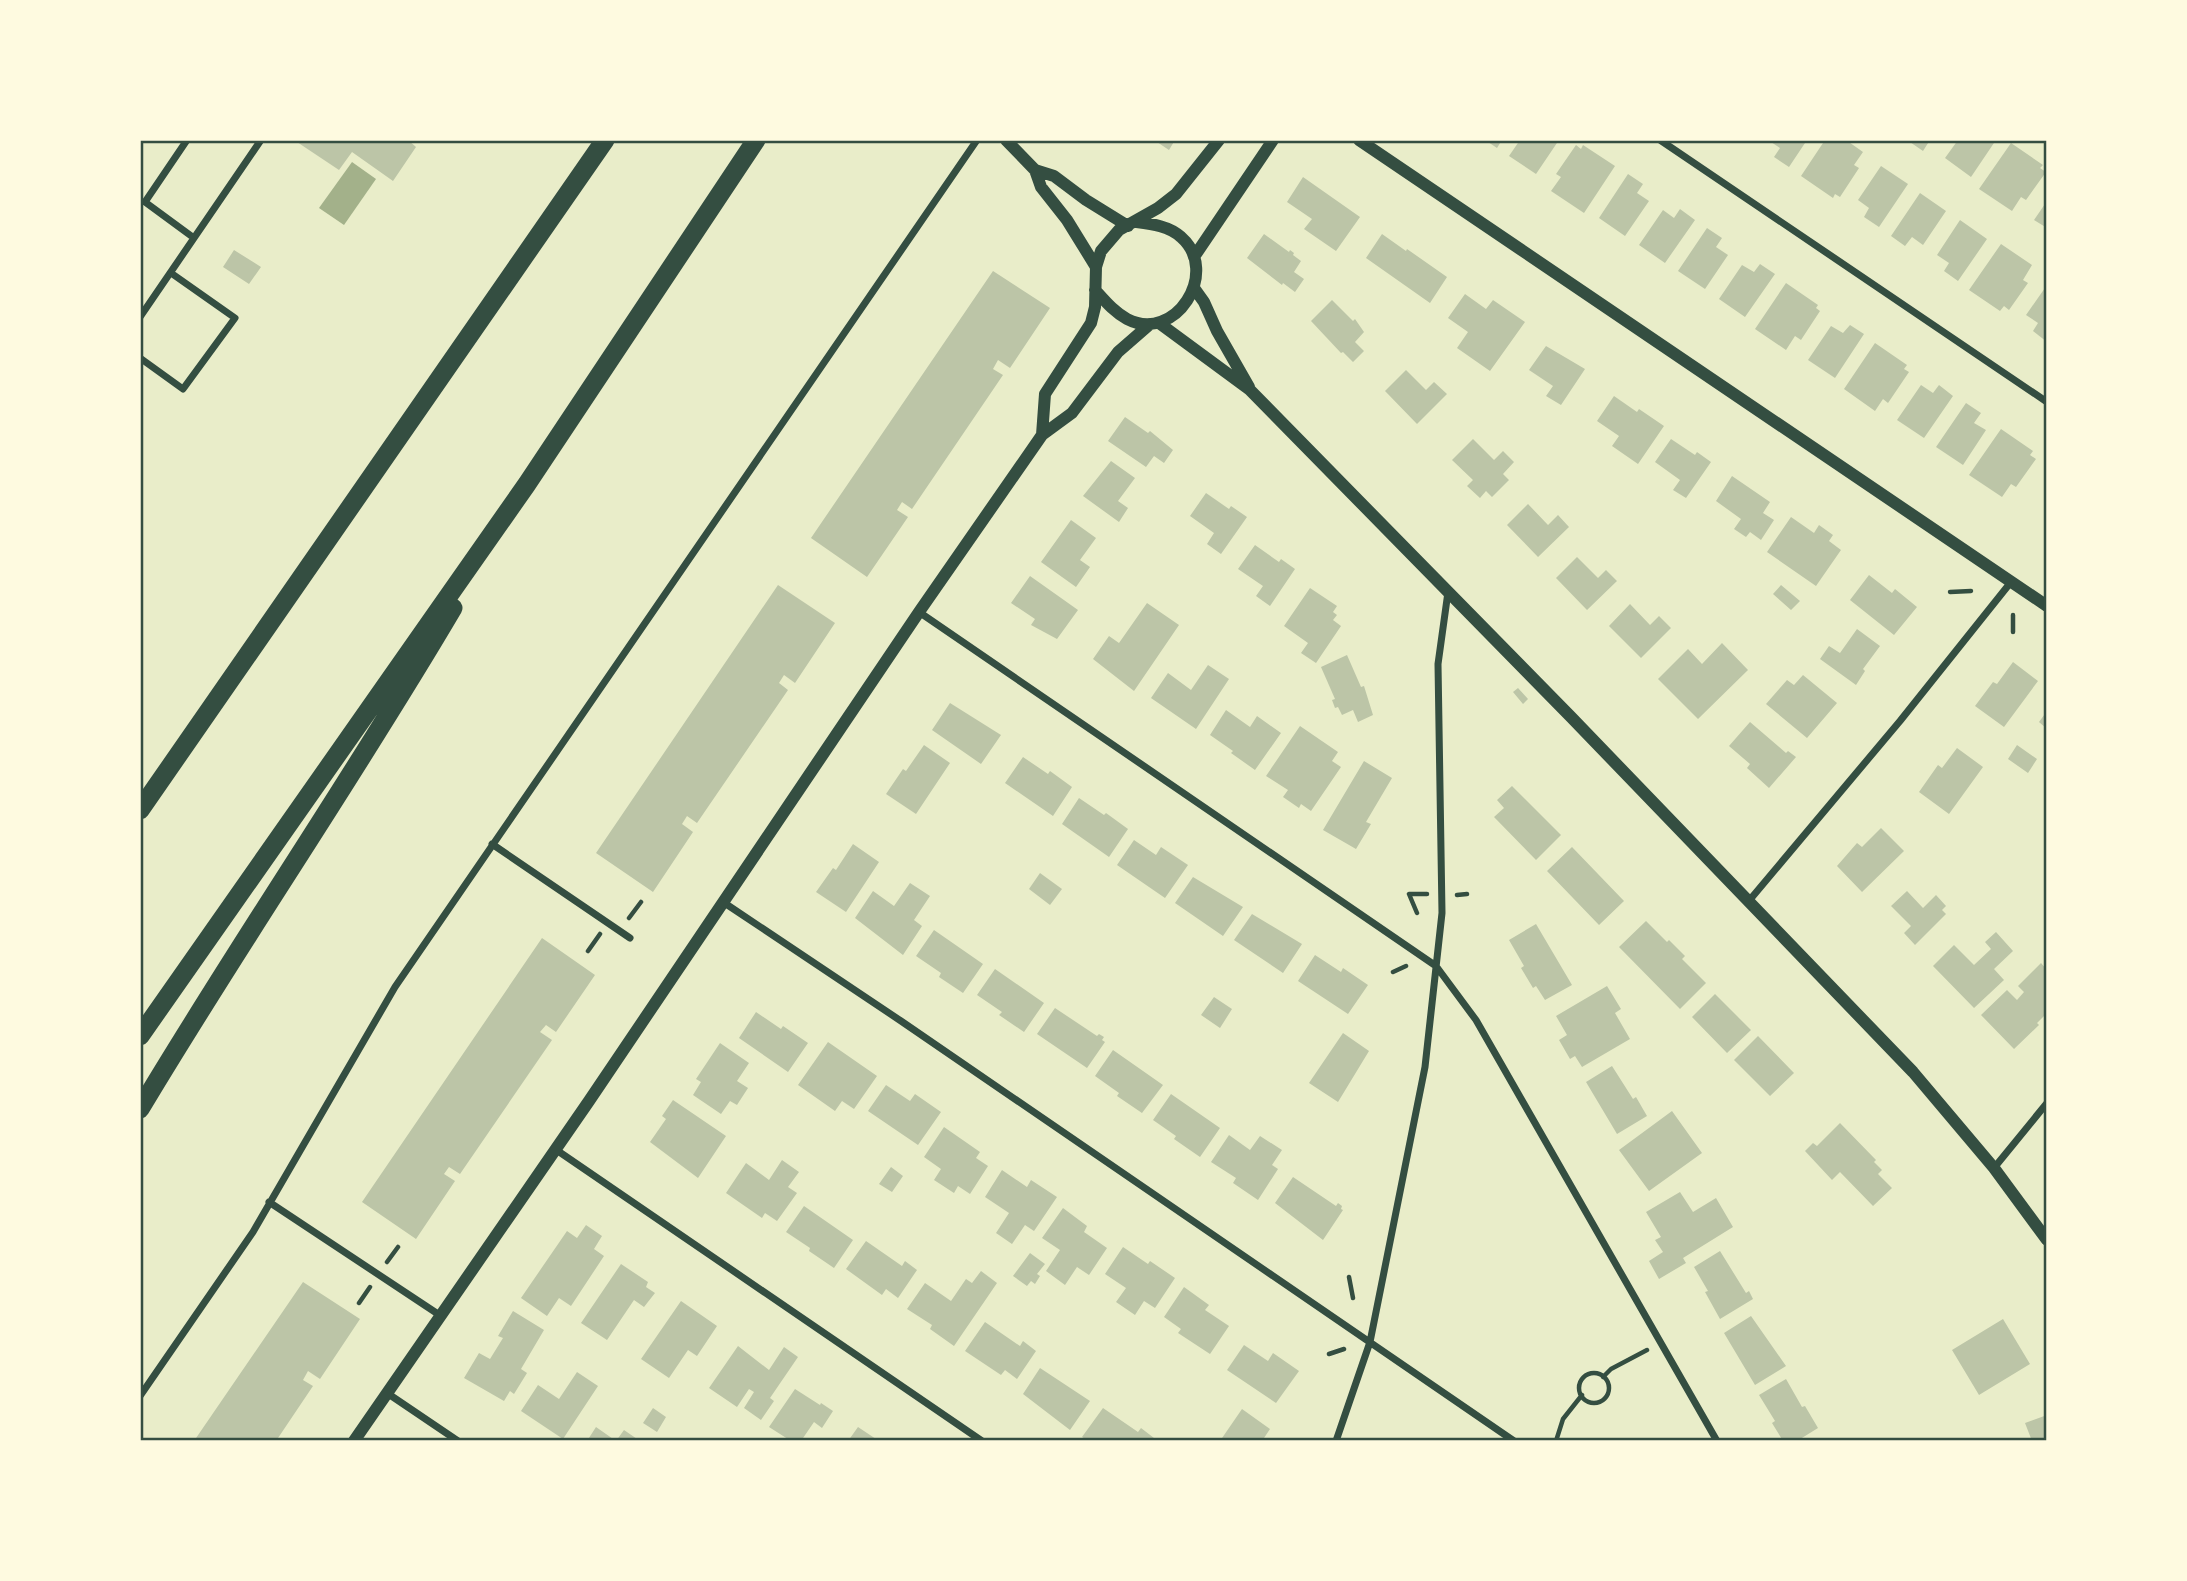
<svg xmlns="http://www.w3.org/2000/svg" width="2187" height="1581" font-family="Raleway,sans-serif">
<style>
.water{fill:#a3b18a}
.building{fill:#bcc5a7}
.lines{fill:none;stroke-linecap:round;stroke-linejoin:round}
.path{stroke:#344e41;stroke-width:4.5}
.minor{stroke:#344e41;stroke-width:7}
.tertiary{stroke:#344e41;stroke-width:12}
.motorway{stroke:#344e41;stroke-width:19}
.neatline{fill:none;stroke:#344e41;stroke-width:2.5}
</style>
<rect width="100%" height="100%" fill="#e9edc9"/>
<path class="water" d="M352,162L376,179L344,225L319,208Z"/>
<path class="building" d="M298,140H408L416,147L393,181L352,152L339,170L297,142Z
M1154,140H1175L1169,150Z
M1485,140H1502L1497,148Z
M1520,140H1559L1536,174L1509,156Z
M1768,140H1807L1789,167L1774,157L1780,148Z
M1825,140H1846L1863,152L1854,165L1859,168L1840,197L1835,194L1833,198L1801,176Z
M1907,140H1930L1923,151Z
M1958,140H1996L1971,177L1945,158Z
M2011,143L2043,165L2040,168L2046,172L2026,200L2021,197L2012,211L1979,189Z
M1576,145L1581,149L1583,145L1615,166L1584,213L1551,191L1561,177L1556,174Z
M1881,166L1908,184L1879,227L1864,217L1869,208L1858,200Z
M1628,174L1643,184L1637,193L1649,201L1625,236L1599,218Z
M1303,177L1360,217L1336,251L1304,229L1312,219L1287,202Z
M1920,193L1946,211L1923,245L1912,237L1905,246L1891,236Z
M2047,201V228L2034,220Z
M1680,209L1695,220L1665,263L1639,245L1663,210L1674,218Z
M1960,220L1987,239L1958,281L1944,271L1949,263L1937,255Z
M1707,228L1722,238L1716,247L1728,255L1705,289L1678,271Z
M1264,234L1289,252L1290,250L1294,253L1293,255L1301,261L1294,272L1304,279L1295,292L1283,283L1282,285L1247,258Z
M1382,234L1406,251L1407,249L1447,277L1430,303L1366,258Z
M2001,244L2032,265L2023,280L2028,283L2009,310L2004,306L2000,311L1969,290Z
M234,250L261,267L249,284L223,267Z
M1760,264L1775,274L1745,317L1719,299L1742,265L1754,272Z
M993,271L1050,308L1010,368L998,360L993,369L1003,375L912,509L902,502L897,510L908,517L867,577L811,538Z
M1786,283L1818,305L1816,308L1820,311L1801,340L1795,336L1786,350L1755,329Z
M2047,285V342L2033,331L2038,323L2026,315Z
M1465,294L1486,309L1493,300L1525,322L1490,371L1457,348L1468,332L1448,318Z
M1332,300L1353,321L1355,319L1364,332L1355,342L1364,351L1353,362L1343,352L1341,353L1311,321Z
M1850,325L1864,334L1835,378L1808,360L1831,326L1843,333Z
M1875,343L1907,365L1904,369L1909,372L1888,403L1883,399L1875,411L1844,389Z
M1546,346L1585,369L1561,405L1546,396L1553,386L1529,370Z
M1406,370L1426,390L1434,382L1447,394L1417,424L1385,391Z
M1921,385L1933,393L1939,385L1953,396L1924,438L1897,420Z
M1614,396L1637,412L1639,409L1664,426L1638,464L1612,446L1619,436L1597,421Z
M1966,403L1981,413L1974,423L1986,430L1963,465L1936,447Z
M1125,417L1148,433L1150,431L1173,450L1164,463L1154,456L1146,467L1108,441Z
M2001,429L2033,451L2030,455L2036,459L2016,487L2011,484L2002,497L1969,475Z
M1473,439L1494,460L1503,451L1514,462L1503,474L1509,480L1492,497L1486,491L1480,498L1467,486L1473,480L1452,460Z
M1671,439L1695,455L1697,452L1711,462L1686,498L1673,490L1680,480L1655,462Z
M1111,461L1135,478L1118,501L1128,508L1119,522L1083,496Z
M1732,476L1770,502L1763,513L1774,520L1761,540L1750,532L1746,537L1734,529L1741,519L1716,501Z
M1206,493L1229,509L1231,506L1247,517L1221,554L1207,544L1214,533L1190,516Z
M1528,504L1548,525L1558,515L1569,527L1538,557L1507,525Z
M1791,517L1814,533L1819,525L1833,535L1829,541L1841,550L1816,586L1767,552Z
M1071,520L1096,538L1080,560L1090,567L1076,587L1041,562Z
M1255,545L1279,562L1281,559L1295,569L1270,606L1256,596L1263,586L1238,569Z
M1577,557L1598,578L1606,570L1617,581L1587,610L1556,578Z
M1869,575L1892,593L1895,589L1917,607L1894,635L1850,600Z
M1030,576L1078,610L1057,639L1031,625L1035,619L1011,603Z
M778,585L835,623L795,683L784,675L779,683L788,690L697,823L687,816L682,824L693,832L653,892L596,853Z
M1781,585L1800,601L1791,610L1773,594Z
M1310,588L1337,606L1333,612L1337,615L1333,620L1341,626L1316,663L1301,653L1308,643L1284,626Z
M1147,603L1179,625L1134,691L1093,659L1109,636L1119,643Z
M1630,604L1650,625L1659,616L1671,628L1641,658L1609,626Z
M1857,629L1880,646L1863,669L1865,671L1856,685L1820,659L1829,646L1840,653Z
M1722,643L1748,670L1698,719L1658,679L1688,649L1702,664Z
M1347,655L1361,687L1364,686L1373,715L1358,722L1353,710L1342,715L1338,707L1335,708L1332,700L1335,699L1321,667Z
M2013,662L2038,681L2004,727L1975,706L1993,682L1997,684Z
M1208,665L1229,679L1196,729L1151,698L1168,673L1191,690Z
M1803,675L1837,703L1807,738L1766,704L1787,680L1794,685Z
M1518,688L1528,699L1523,704L1513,692Z
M950,703L1001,735L981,764L932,730Z
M1226,710L1250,727L1257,716L1281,733L1255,770L1231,753L1233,751L1210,735Z
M2047,711V729L2039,722Z
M1750,722L1786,753L1788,751L1796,757L1769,788L1747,768L1750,764L1729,746Z
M1300,726L1338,752L1332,761L1341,767L1311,811L1301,804L1299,808L1283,797L1288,790L1266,776Z
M924,745L950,763L916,814L886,794L903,769L906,771Z
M2017,745L2037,759L2028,773L2008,759Z
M1957,748L1983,767L1949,814L1919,792L1938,765L1942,768Z
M1023,757L1048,774L1050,771L1072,787L1053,816L1005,783Z
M1364,761L1392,778L1366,822L1371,824L1356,849L1323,830Z
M1512,786L1561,835L1536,860L1494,817L1504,808L1497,800Z
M1079,798L1104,815L1106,813L1128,829L1109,857L1062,824Z
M1881,828L1904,851L1862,892L1837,866L1857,843L1862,847Z
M1134,840L1156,855L1161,847L1188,865L1165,898L1117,865Z
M853,844L879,862L846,912L816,892L833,868L836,870Z
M1572,847L1624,901L1599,925L1547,871Z
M1040,873L1062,889L1050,905L1029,889Z
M1193,877L1243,907L1223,936L1175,903Z
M910,883L930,896L914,920L922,926L903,955L855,918L873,891L894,906Z
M1907,891L1923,908L1936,895L1946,906L1942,910L1946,914L1915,945L1904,933L1911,926L1891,906Z
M1252,914L1302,944L1283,973L1234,940Z
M1646,921L1667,942L1669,940L1685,956L1682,959L1706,983L1680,1009L1619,947Z
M1536,924L1572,985L1545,1000L1536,986L1533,988L1521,968L1524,966L1509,940Z
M934,930L983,964L963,993L939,977L941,973L916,956Z
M1996,932L2013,951L1994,969L2004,980L1974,1008L1933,966L1954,945L1974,965L1991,949L1985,942Z
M542,938L595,975L556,1032L546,1025L540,1032L552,1040L460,1174L449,1167L444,1174L455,1181L416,1239L362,1202Z
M1315,955L1341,972L1343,968L1368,985L1348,1014L1298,981Z
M2041,963L2047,970V1013L2037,1023L2039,1025L2014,1049L1981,1015L2007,990L2017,1000L2024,992L2018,986Z
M995,969L1044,1003L1024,1032L999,1015L1002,1012L977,995Z
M1607,986L1621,1009L1615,1013L1630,1039L1582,1067L1575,1056L1570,1059L1559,1040L1567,1035L1556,1016Z
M1715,994L1751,1030L1727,1053L1692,1017Z
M1214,997L1232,1009L1220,1028L1201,1015Z
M1055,1008L1097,1036L1099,1034L1104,1037L1102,1040L1105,1042L1087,1068L1037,1034Z
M756,1012L781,1029L783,1026L808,1043L788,1072L739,1038Z
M1343,1033L1369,1051L1338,1102L1309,1083Z
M1758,1036L1794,1073L1770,1096L1734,1060Z
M828,1042L877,1076L854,1109L842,1101L835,1111L798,1085Z
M720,1043L749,1063L737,1081L748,1088L737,1105L730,1101L721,1114L693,1095L701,1082L696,1079Z
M1113,1050L1163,1085L1142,1113L1117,1096L1119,1093L1095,1076Z
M1612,1066L1633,1099L1636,1097L1647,1116L1617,1134L1586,1082Z
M886,1085L910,1101L915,1094L941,1112L918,1145L868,1111Z
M1171,1094L1220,1128L1200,1157L1174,1139L1176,1136L1153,1120Z
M673,1100L726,1136L698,1178L650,1142L666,1119L662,1116Z
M1672,1111L1702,1153L1649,1191L1619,1150Z
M1840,1123L1876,1160L1874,1162L1882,1170L1878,1174L1892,1188L1873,1206L1840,1172L1832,1180L1805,1151L1813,1143L1817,1146Z
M944,1127L980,1152L976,1158L988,1166L970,1194L958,1186L954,1193L934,1180L941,1169L924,1157Z
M1229,1135L1250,1150L1260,1136L1282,1150L1272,1165L1278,1169L1258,1200L1233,1183L1236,1178L1211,1162Z
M782,1160L799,1172L788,1187L797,1193L777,1221L765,1213L762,1218L726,1193L746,1163L769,1180Z
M891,1167L903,1176L892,1192L879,1184Z
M1002,1170L1027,1187L1031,1180L1057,1197L1034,1231L1025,1225L1012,1244L996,1233L1009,1213L985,1197Z
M1293,1177L1336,1206L1338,1203L1342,1206L1341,1209L1343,1210L1323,1240L1275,1203Z
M1680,1192L1693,1212L1716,1198L1733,1227L1683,1258L1686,1263L1659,1279L1649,1261L1663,1252L1655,1240L1661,1237L1646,1212Z
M804,1206L853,1240L834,1268L809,1251L810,1248L786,1232Z
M1063,1208L1087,1226L1084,1232L1107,1248L1089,1275L1077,1267L1065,1285L1046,1271L1060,1250L1042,1238Z
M586,1225L602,1236L594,1249L604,1256L571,1306L559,1298L547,1316L521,1298L567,1231L577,1238Z
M866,1241L902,1266L905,1261L917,1270L898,1298L886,1289L882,1295L846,1269Z
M1123,1247L1148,1264L1150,1261L1175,1278L1155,1308L1144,1301L1135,1315L1116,1302L1126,1288L1105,1274Z
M1720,1251L1746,1293L1749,1291L1753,1299L1720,1319L1705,1292L1708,1291L1694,1267Z
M1030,1253L1045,1264L1037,1274L1040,1276L1035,1284L1031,1281L1027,1286L1013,1276Z
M621,1264L648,1282L646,1287L655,1293L644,1307L634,1300L607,1340L581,1323Z
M981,1271L997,1283L954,1346L930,1329L932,1325L907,1309L925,1283L951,1301L966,1279L972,1283Z
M303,1282L360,1319L320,1379L308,1371L303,1380L313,1386L276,1441H194Z
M1184,1287L1209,1305L1205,1310L1229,1326L1210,1354L1178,1333L1181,1329L1164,1317Z
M681,1301L717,1326L697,1356L688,1350L669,1378L641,1359Z
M513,1311L544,1330L521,1369L527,1373L514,1394L510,1391L504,1401L464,1378L479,1353L490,1359L503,1338L498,1336Z
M1751,1316L1786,1366L1755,1385L1724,1333Z
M2003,1319L2030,1364L1979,1395L1952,1350Z
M985,1322L1020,1346L1023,1341L1036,1351L1017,1379L1005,1370L1001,1375L965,1351Z
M1244,1345L1268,1361L1273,1353L1299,1371L1276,1403L1227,1370Z
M738,1346L769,1370L784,1347L798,1357L770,1398L774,1401L761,1420L744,1408L754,1392L749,1389L737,1407L709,1388Z
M1040,1368L1090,1401L1070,1430L1023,1394Z
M577,1372L598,1386L563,1439L521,1411L538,1385L559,1399Z
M1786,1379L1802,1407L1805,1406L1818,1428L1797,1441H1783L1772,1423L1775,1421L1759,1395Z
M795,1389L820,1405L821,1403L833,1411L822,1428L814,1422L801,1441H791L769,1427Z
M653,1408L666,1417L657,1432L643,1423Z
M1103,1408L1138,1432L1141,1428L1154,1438L1152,1441H1088L1082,1437Z
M1242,1409L1270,1429L1262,1441H1220Z
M2047,1415V1441H2032L2025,1423Z
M596,1427L616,1441L624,1430L640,1441H587Z
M858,1427L879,1441H848Z"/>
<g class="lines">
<path class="path" d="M1950,592L1971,591
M2013,632V615
M1457,895L1467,894
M1417,913L1409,894H1427
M629,918L641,902
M588,951L600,934
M1393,972L1406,966
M387,1262L398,1247
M1349,1277L1353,1298
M359,1303L370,1287
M1329,1354L1344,1349
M1579 1388a15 15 0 1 1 30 0a15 15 0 1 1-30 0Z
M1603,1377L1611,1369L1647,1350
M1556,1441L1563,1419L1582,1395"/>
<path class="minor" d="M187,140L145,202L194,238
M1660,140L2047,402
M140,317L261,140
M140,358L183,389L235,318L171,273
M919,612L1436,966L1476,1020L1717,1441
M492,844L630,938
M723,902L901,1021L1514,1441
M1748,902L1900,721L2011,582
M555,1149L982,1441
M1994,1168L2047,1103
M269,1202L441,1316
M387,1393L458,1441
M140,1396L253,1232L395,987L977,140
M1336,1441L1370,1342L1425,1067L1442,913L1438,664L1448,592"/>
<path class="tertiary" d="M1006,140L1035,170L1041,187L1067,220L1096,267
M1359,140L2047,606
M1035,170L1054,176L1086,200L1128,226
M1194,257L1273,140
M1194,288L1204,302L1217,331L1249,387
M1095,290C1105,301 1114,312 1127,319C1175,344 1221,272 1181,237C1169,226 1152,224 1136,222
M1159,323L1250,390L1571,717L1913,1072L1994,1168L2047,1240
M1042,435L1045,394L1091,323L1095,307L1096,267L1101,251L1119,230L1158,208L1176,194L1219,140
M354,1441L589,1101L919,612L1042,435L1072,413L1118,352L1149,325"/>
<path class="motorway" d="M140,810L605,140
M140,1036L527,484L756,140
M140,1109C241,940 353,778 453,608"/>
</g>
<rect width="2187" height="1581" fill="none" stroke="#fefae0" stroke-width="284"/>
<rect x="142" y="142" width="1903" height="1297" class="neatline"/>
</svg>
